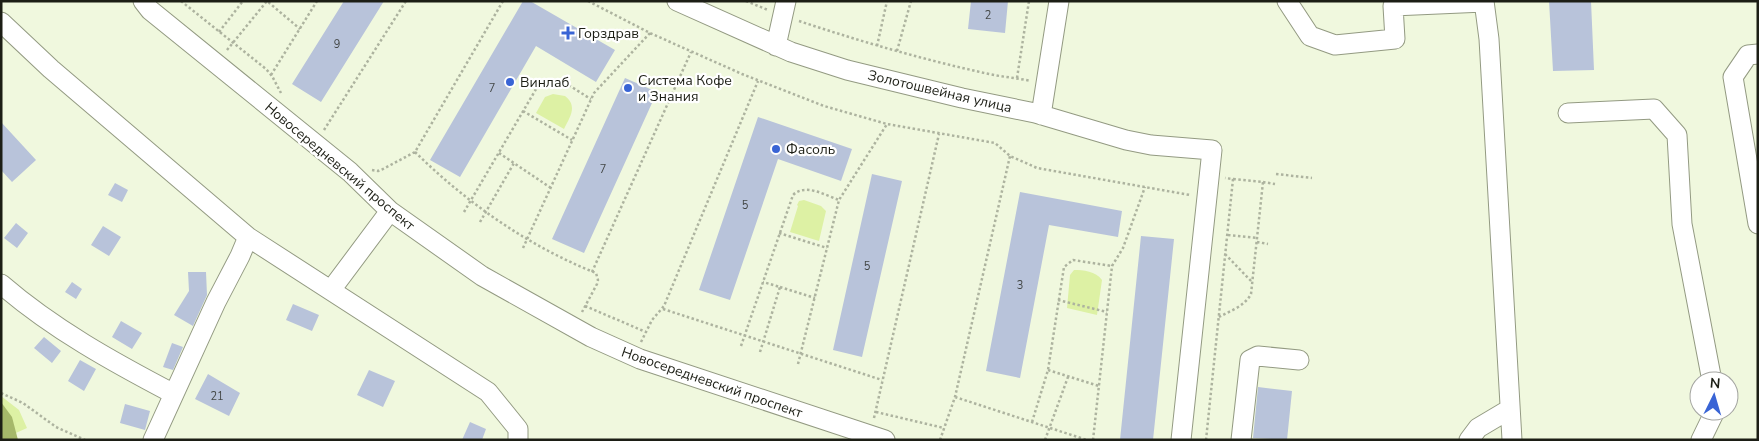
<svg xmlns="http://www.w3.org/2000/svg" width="1759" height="441" font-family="'Nunito Sans',sans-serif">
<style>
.green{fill:#ddf1a4}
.water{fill:#a5b86a}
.building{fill:#b8c3da}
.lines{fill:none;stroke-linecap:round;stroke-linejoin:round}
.minor-casing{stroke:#939a82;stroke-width:21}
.path{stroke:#adb39f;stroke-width:2.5;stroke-dasharray:2.5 2.5;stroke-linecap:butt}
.minor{stroke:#fff;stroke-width:19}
.poi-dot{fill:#3964d5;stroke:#fff;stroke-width:2}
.labels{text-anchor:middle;stroke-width:4.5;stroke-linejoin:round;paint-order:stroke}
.number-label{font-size:11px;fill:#434746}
.poi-label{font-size:14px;fill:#1c1e15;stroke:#fff;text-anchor:start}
.street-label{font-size:14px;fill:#1c1e15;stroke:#fff}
</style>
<rect width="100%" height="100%" fill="#f0f8de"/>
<path class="green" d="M553,94L565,96C578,106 570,117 564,129L536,113L545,97Z
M804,200L821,206L826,211L819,241L790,232L798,206L797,205L799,201Z
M1074,270C1083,270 1096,271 1102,280L1097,315L1067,308L1070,275Z
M1,396L19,410L27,428L7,437L1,435Z"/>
<path class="water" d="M1,402L12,417L18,440H1Z"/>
<path class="building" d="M344,1H384L321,102L292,84Z
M523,1H530L615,50L596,82L536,46L460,177L430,160Z
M971,1H1008L1005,33L968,29Z
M1549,1H1591L1594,70L1553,71Z
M625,78L657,92L584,253L552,239Z
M758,117L852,149L841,181L778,159L730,300L699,290Z
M1,122L36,160L12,182L1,170Z
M872,174L902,181L862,357L833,350Z
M115,183L128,190L122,202L108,195Z
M1020,192L1122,211L1118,237L1049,225L1020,378L986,371Z
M16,223L28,233L17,248L4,238Z
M103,226L121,237L109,256L91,245Z
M1141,236L1174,239L1153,440H1120Z
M188,272H206L207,295L193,326L174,315L189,291Z
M72,282L82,289L76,299L65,292Z
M293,304L319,315L312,331L286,320Z
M121,321L142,333L132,349L112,337Z
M44,337L61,351L52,363L34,348Z
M172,343L183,347L173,370L163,367Z
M80,360L96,369L84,391L68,381Z
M369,370L395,381L383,407L357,395Z
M208,374L240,393L229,416L195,399Z
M1258,387L1292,391L1287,440L1253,438Z
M125,404L150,411L145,430L120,423Z
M470,422L486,429L482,440H462Z"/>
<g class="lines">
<g class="minor-casing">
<path id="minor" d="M143,1L150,10L350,172L390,211L482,276L591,337L640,359L885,440
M677,1L791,52L847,70L962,98L1035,113L1126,140L1151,145L1212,150L1181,440
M1287,1L1310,36L1335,45L1395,39L1393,6L1484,2
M1484,1L1489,39L1512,440
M1,22L51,69L248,237L488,392L518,429V440
M776,46L786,1
M1758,54L1748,55L1733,77L1758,224
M1568,113L1654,109L1677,135L1682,224L1712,381
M1041,115L1059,1
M1,284C53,329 113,362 174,394
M331,290L390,211
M153,440L216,302L240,256L248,237
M1241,440L1250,360L1258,356L1299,360
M1469,440L1478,428L1510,409
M1701,440L1715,411"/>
</g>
<path class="path" d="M181,1L266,69L272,76L281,93
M588,1L650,33L742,74L824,106L887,124L995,143L1010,156L1037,168L1190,195
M746,1L768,10
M799,21C862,42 925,60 989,74C1003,77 1017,78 1031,81
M219,32L243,1
M877,46L887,1
M227,50L267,1L300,29
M897,51L911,1
M271,75L317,1
M1017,78L1029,1
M523,111L572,140
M324,130L406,1
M415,152C467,203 528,246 596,273L598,280L597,284L582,312
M499,153L551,188
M372,170L378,171L383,169L415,152L503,1
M1276,174L1312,178
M1263,182L1275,184
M464,212L539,84C555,71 576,91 591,99
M480,222L514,163
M779,233L827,248
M1228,235L1257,238
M1257,242L1268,244
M523,248L594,93L650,33
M1225,254L1252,282
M592,272L691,52
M780,287L815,298
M1058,300L1107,312
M585,306L646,332
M663,309L882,380
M1219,317C1230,311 1245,306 1251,294L1263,182L1233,179
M641,342L652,320L664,306L758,81
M741,346L793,195C805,183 825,195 839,200
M760,352L780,287L763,282
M798,364L839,200L887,124
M1048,370L1099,386
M1,393L23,403L56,427L85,440
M955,397L1087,440
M876,412L944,428
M874,418L939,134
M1032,422L1048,370L1064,267L1073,260L1112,266
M940,440L955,397L1010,156
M1045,440L1068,377
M1093,440L1112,266L1123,248L1145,187
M1206,440L1233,179L1225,178"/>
<use href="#minor" class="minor"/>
</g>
<g class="poi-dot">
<path d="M565.5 25.5h5v5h5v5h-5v5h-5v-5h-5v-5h5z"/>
<circle cx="510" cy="82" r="5"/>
<circle cx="628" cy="88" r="5"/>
<circle cx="776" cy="149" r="5"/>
</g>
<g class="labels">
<g class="number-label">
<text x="988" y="19">2</text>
<text x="337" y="48">9</text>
<text x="492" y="92">7</text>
<text x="603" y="173">7</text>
<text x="745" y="209">5</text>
<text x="867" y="270">5</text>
<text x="1020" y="289">3</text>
<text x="217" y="400">21</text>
</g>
<g class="poi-label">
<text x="578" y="38">Горздрав</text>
<text x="638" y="85">Система Кофе<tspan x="638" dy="16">и Знания</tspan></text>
<text x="520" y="87">Винлаб</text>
<text x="786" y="154">Фасоль</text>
</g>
<g class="street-label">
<text transform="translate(940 91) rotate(13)" y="5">Золотошвейная улица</text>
<text transform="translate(340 166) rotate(40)" y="5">Новосередневский проспект</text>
<text transform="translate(712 382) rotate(19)" y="5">Новосередневский проспект</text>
</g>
</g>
<rect width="1759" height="441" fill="none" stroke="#1c1e15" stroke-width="5"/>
<g transform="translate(1714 396) rotate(5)"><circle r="24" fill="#ffffff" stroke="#a4a5a1"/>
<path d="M0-4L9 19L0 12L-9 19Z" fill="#3964d5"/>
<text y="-8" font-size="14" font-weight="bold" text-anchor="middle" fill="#1c1e15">N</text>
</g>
</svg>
